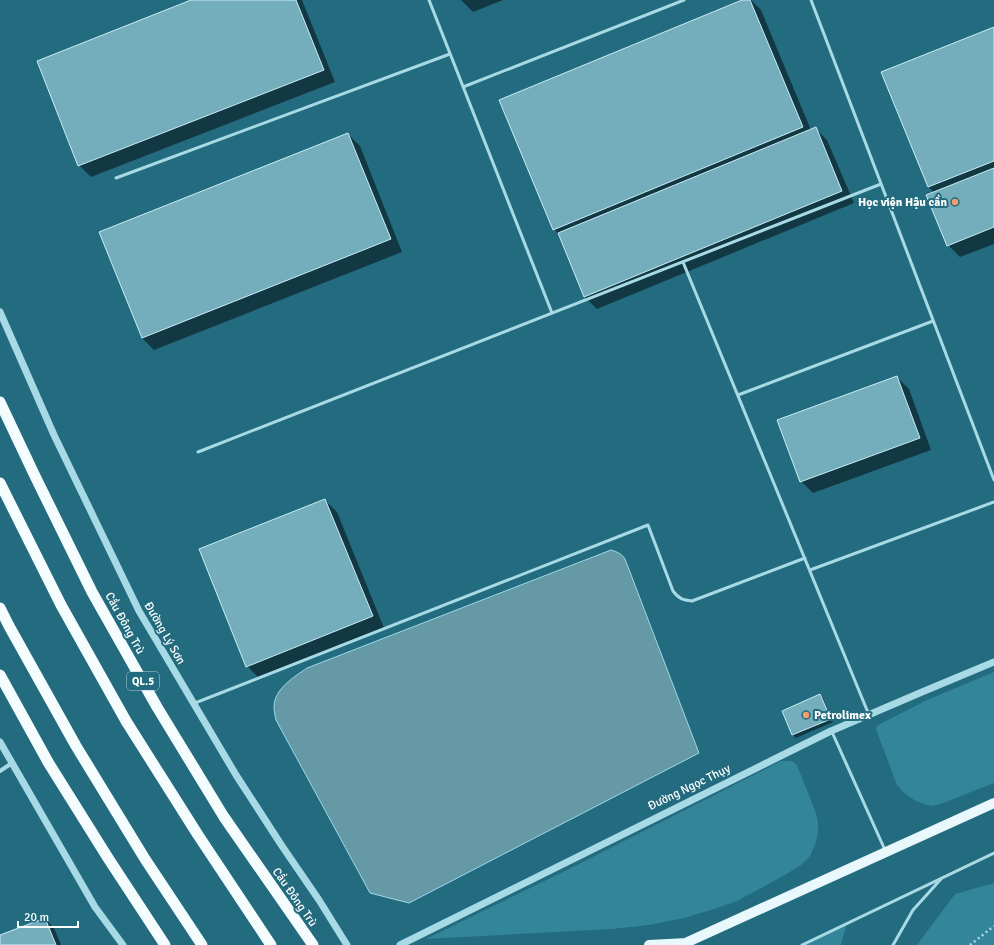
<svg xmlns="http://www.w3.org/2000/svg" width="994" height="945" font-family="Signika,sans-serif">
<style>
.green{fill:#33859a}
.water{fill:#6699a6;stroke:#9cd9e7}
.shadow{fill:#0007}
.building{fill:#74adbb;stroke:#cbedf5}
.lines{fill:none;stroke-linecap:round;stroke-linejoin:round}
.path{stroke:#a8dae6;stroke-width:2.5;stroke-dasharray:2 3;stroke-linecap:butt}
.service{stroke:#a8dae6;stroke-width:3}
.minor{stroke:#a8dae6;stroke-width:4}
.tertiary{stroke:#a8dae6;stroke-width:7}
.primary{stroke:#e9f8fd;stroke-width:10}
.trunk{stroke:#f4fcfe;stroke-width:11}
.poi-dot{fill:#f19c6b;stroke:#236b7e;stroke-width:1.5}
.labels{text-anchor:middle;stroke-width:4;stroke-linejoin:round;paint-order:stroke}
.shield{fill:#236b7e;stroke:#bdd3d8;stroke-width:1}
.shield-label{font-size:11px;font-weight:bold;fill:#fff}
.poi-label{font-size:12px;font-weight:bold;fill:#fff;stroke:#236b7e;text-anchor:end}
.street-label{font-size:12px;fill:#fff;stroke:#236b7e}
</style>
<rect width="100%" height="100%" fill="#236b7e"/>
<path class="green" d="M994,672V783L943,803L933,806L924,804L914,800L903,792L897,785L877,732L876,728L878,725L927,700Z
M781,761H792L797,765L816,813L818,822V833L815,845L810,856L801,865L785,875L737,901L714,909L684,918L649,925L612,929L426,939L571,868Z
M994,883V945H917L955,894Z
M847,923L841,945H802Z"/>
<path class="water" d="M611,550C617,552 621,553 625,559L699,753L409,903L370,893L276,720C275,716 274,711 274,707C274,689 294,677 307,668Z"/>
<path class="shadow" d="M194,0H302L335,82L91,177L79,165Z
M461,0H503L473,12Z
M744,0H751L761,10L811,130L815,128L827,140L854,203L597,309L585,297L559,235L554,229Z
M994,28V244L960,257L948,245L934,192L928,187Z
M348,134L360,146L402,252L154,350L142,338Z
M897,377L909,389L931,450L813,493L801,481Z
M325,500L337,512L384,628L259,678L247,666Z
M820,696L823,698L833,722L796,738L793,735L783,711Z
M45,919L54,928L61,945H0V937Z"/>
<path class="building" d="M191,0H296L324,70L78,166L37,61Z
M742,0H750L803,127L553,230L499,100Z
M994,27V161L928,187L881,72Z
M816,127L842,191L584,297L558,233Z
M348,133L391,239L142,338L99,232Z
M994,168V227L947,246L926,195Z
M897,376L920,438L800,482L777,420Z
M325,499L373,616L246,667L199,549Z
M820,694L831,719L792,735L782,711Z
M45,918L56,945H0V935Z"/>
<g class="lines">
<path class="path" d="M970,945L994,926"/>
<path class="service" d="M429,0L552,313
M811,0L994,480
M463,87L684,0
M116,178L450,54
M683,262L869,715
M738,395L933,321
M198,452L881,184
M810,570L994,502
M195,703L648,525L673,591C679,599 683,600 692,601L805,558
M832,732L885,850
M802,945L994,853
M893,945L913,910L941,879"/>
<path class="minor" d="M0,771L12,763"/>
<path class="tertiary" d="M0,312L54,435L139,611L236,775L282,846L319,900L347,945
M0,742L95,907L123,945
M400,945L831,731L922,692L994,662"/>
<path class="primary" d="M649,945L687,943
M681,945L994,803"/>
<path class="trunk" d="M0,402L34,474L92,592L157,707L224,817L313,945
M0,483L61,605L126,721L198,835L271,945
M0,608L9,626L76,746L145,859L202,945
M0,675L48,762L108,858L165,945"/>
</g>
<g class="poi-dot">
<circle cx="955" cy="202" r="4"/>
<circle cx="806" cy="715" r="4"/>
</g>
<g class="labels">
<rect class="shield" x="127" y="672" width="32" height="18" rx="3"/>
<g class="shield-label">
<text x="143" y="685">QL.5</text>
</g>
<g class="poi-label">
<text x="947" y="206">Học viện Hậu cần</text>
<text x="814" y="719" text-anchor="start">Petrolimex</text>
</g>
<g class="street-label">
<text transform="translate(125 623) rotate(61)" y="4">Cầu Đông Trù</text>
<text transform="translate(165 633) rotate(60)" y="4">Đường Lý Sơn</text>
<text transform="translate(689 787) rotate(-26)" y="4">Đường Ngọc Thụy</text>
<text transform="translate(295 897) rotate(55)" y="4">Cầu Đông Trù</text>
</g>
</g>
<path d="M18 921v6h60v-6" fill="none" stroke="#ffffff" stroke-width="2"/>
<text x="24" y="921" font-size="12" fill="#ffffff" stroke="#236b7e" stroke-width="3" paint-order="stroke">20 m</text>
</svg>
